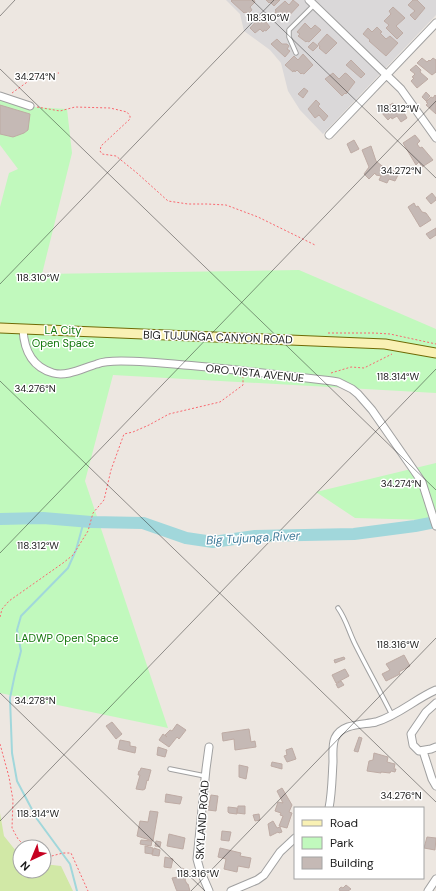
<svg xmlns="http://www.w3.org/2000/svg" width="436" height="891" font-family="'DM Sans',sans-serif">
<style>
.residential{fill:#dad8d9}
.grass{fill:#d1e8a6}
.park{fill:#c1f9bd}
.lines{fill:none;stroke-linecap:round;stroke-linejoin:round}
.stream{stroke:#a1d7db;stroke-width:2}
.river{stroke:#a1d7db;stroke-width:12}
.building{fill:#c5b9b5;stroke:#beaba4}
.lane-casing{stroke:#a0a0a0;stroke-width:5.5}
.street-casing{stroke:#a0a0a0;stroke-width:9}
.secondary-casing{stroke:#706a05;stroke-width:11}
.path{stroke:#f9676f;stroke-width:1;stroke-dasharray:2 2;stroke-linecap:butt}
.lane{stroke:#fff;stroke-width:3.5}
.street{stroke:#fff;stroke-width:7}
.secondary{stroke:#f9f1b4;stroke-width:9}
.ticks{fill:none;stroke:#1c1c1c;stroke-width:1;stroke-opacity:0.45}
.labels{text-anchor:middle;stroke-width:3;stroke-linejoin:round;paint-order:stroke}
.park-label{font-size:11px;fill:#14770c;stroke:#fff}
.street-label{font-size:11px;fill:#1c1c1c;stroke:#fff}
.water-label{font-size:12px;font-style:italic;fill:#437d9b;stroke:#fff}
.ticks-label{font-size:10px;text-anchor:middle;fill:#1c1c1c;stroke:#fff;stroke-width:3;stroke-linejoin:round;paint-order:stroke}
</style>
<rect width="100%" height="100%" fill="#ede7e1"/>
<path class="residential" d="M226,0H436V15L323,134L300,110L288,91L281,63L270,50L244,31L240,14Z"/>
<path class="grass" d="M0,813L4,836L20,856V871H44V864L61,866L73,891H0Z"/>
<path class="park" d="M0,96L32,107L67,109L72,153L42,274L299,270L436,329V393L113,375L85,481L168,728L0,693V207L9,173L18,169L0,145Z
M436,463V517L429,520L355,518L316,492Z"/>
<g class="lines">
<path class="stream" d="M77,891L70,864L37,819L17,781L12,753L10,698L15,674L21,651L17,630L21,616L68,568L76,550L84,521"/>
<path class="river" d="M0,519L43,518L91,522L143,523L186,538L213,542L255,536L354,534L415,526L436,522"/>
</g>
<path class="building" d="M232,0H254L255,2L250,7L252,10L248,14L245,12L244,13L231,1Z
M266,0H280L274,6L270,2L269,3Z
M293,0L299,5L285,20L281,16L279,17L275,13L276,11L275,10L285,1L289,5Z
M413,0H417L425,8L415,20L410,15L415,11L408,5Z
M393,7L405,18L396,26L403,33L397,39L386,28L389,25L384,21L391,14L389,11Z
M261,16L270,27L266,31L264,30L263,32L260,29L255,33L250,28Z
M305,23L311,29L315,25L321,30L309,42L307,41L306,42L298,36L300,34L297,32Z
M377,27L382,32L380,33L386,39L390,36L398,43L386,56L369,41L370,40L363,34L368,28L372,32Z
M327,34L337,43L326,54L319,48L320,47L318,44Z
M277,39L282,44H287L289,46L287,49L290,51L285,57L271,44Z
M313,42L318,46L313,51L308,47Z
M303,54L313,65L304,74L302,73L301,74L297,70L295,72L294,70L293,72L285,65L294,56L298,60Z
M422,58L427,62L429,60L430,61L433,58L436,60V72L432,75L417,63Z
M351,60L365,74L361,78L346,65Z
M416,65L421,70L420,72L428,79L417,88L411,81L414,78L412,77L415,74L410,70Z
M333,73L339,79L345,73L347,74L355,82L346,94L345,93L342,96L325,79Z
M304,88L308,91L303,98L298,94Z
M426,92L430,96L426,101L422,97Z
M435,95L436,96V114L426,105L428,103L426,102L431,97L433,98Z
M316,100L320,104L318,106L328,116L324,121L319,115L315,118L308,109Z
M393,103L400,113L403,111L407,118L401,122L397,116L392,119L391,117L388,120L381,112L382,111L381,110Z
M0,105L30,114L28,130L24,133L13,137L0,134Z
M415,135L420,141L417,144L420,148L422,147L433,160L422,167L419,162L416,165L403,143Z
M354,140L359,149L351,153L347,144Z
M371,146L376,161L382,166L399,173L395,181L389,179L387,183L379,180L381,176L376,175L375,173L369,179L364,174L369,167L362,150Z
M432,193L436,198V200L431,204L426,198Z
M414,203L416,207L418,206L422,212L426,213L431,220L420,227L408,207Z
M436,228V235L430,239L426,234Z
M404,655L410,666L399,672L400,674L386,681L382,674L390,670L386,664Z
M344,657L345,659L335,663L334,660Z
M345,669L349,676L336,683L332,675Z
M341,681L344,685L338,688L336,684Z
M112,722L122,734L116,739L106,726Z
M177,724L186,730L179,739L177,737L169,747L159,740L163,734L167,737L165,735L170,730L172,731Z
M249,729L251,742L255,741L256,747L235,750L234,739L223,741L222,733Z
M359,737L362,738L358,752L354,751Z
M120,740L130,742V746L136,747L135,753L118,749Z
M158,747L167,750L165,757L157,755Z
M292,748L296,759L287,762L284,756L287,755L286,750Z
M374,753L388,757L387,762L395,764L394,769H396L395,772L391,771L390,773L381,772V773L367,771L369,761L373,760Z
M272,762L282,764V769L271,766Z
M239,765L248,767L246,779L239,777Z
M141,768L151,770L148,781L147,780L145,789L143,790L136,789L140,775H138L139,771H140Z
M282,788L292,805L289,812L292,813L287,828L279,826L283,816L280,815L281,813L275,811L278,802L283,803L277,791Z
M166,794L182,797L180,804L165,802Z
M211,795L218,796L216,811L208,810Z
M238,806H245V814L237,813Z
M228,807L237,808V814L229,813L228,812Z
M150,811L158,812L153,841L137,836L140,821L148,822Z
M259,814L260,820L255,821L253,815Z
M273,821L277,828L280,827L282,832L279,833L278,832L270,836L268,824Z
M222,831L231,832L229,841L221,840Z
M169,834L185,838L183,849L167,846Z
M427,837L436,838L435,850L424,848Z
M141,840L152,841L151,846L140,844Z
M156,841L161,842L160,847L155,846Z
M145,846L153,848L152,854L145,853Z
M154,848L160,850L159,856L152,855Z
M220,848L241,853L240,856L251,858L249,868L238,866L237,872L224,869L226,859L218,857Z
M165,857L173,859L171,868L164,867Z
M182,868L189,872L185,880L187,884H188L190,891H177L176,889L172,878L178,877Z
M346,885L351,889L348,891H340L339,889L341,887L343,888Z"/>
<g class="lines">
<g class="lane-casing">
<path id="lane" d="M296,53L289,37V30L314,5
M338,608C346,619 349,632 355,644C367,668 380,691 392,715
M170,769L205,776"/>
</g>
<g class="street-casing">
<path id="street" d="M309,0L401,89L436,138
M0,96L30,106
M329,135L436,23
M23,329C24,350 32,367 53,373C67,377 83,368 97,364C104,361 113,361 121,361C142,361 163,363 184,365C233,369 282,375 332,381L338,382L352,389L358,394L372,410L422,482L436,526
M436,703L426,712L411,734L413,745L419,751L431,749L436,747
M209,747L206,769L197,859L200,870L209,891
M423,751L432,779L436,786
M329,808C332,793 332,778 333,762C333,754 332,745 335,738C342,723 363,725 376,722C399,715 415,699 436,690
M231,891L257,880L264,875L280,852L295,838
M428,891L436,879"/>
</g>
<g class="secondary-casing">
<path id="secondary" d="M0,328L385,344L436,353"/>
</g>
<path class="path" d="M12,93L37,75L42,73H59
M37,107L60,111L75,107L110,108L127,112L130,116V119L101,146L100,151L102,154L116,156L137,173L168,201L188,204H207L226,205L258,217L315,245
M328,333H374L390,334L436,344
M331,373L351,367L364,368L392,354
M0,617L2,609L9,601L63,563L73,555L88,531L93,513L104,500L111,470L124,434L133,432L149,425L169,414L220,402L243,385V377
M0,744L9,777L13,800L12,828L18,839L26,847
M44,858L63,853H71L88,891"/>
<use href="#lane" class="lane"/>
<use href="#street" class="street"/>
<use href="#secondary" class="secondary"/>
</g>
<path class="ticks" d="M252,0L436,178M0,16L15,0M0,69L436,490M0,284L274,0M0,381L436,802M0,553L436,101M0,693L205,891M0,821L436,369M191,891L436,638"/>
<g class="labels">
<g class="park-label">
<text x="63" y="334">LA City<tspan x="63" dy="13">Open Space</tspan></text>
<text x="67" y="642">LADWP Open Space</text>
</g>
<g class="street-label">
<text transform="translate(218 337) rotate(2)" y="4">BIG TUJUNGA CANYON ROAD</text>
<text transform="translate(255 373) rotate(6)" y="4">ORO VISTA AVENUE</text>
<text transform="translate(202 820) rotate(-86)" y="4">SKYLAND ROAD</text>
</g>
<g class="water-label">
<text transform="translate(253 538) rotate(-3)" y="4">Big Tujunga River</text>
</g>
</g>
<g class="ticks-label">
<text x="268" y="21">118.310°W</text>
<text x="35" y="80">34.274°N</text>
<text x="398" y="112">118.312°W</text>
<text x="401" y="174">34.272°N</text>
<text x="38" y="281">118.310°W</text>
<text x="398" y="380">118.314°W</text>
<text x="35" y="392">34.276°N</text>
<text x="401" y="487">34.274°N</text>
<text x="38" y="549">118.312°W</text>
<text x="398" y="648">118.316°W</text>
<text x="35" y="704">34.278°N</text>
<text x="401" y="799">34.276°N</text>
<text x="38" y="817">118.314°W</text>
<text x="198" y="877">118.316°W</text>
</g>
<rect x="294" y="807" width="130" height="72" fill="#ffffff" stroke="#a4a4a4"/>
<rect x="302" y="820" width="20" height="6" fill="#f9f1b4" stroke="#a4a4a4"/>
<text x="330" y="827" font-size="12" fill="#1c1c1c">Road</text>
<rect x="302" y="837" width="20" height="12" fill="#c1f9bd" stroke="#a4a4a4"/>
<text x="330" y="847" font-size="12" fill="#1c1c1c">Park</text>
<rect x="302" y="857" width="20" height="12" fill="#c5b9b5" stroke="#a4a4a4"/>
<text x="330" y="867" font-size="12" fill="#1c1c1c">Building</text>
<g transform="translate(32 859) rotate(224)"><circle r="19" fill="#ffffff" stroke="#a4a4a4"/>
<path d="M0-3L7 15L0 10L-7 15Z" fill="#c60121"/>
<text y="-6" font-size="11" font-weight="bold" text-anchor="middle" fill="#1c1c1c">N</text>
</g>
</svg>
